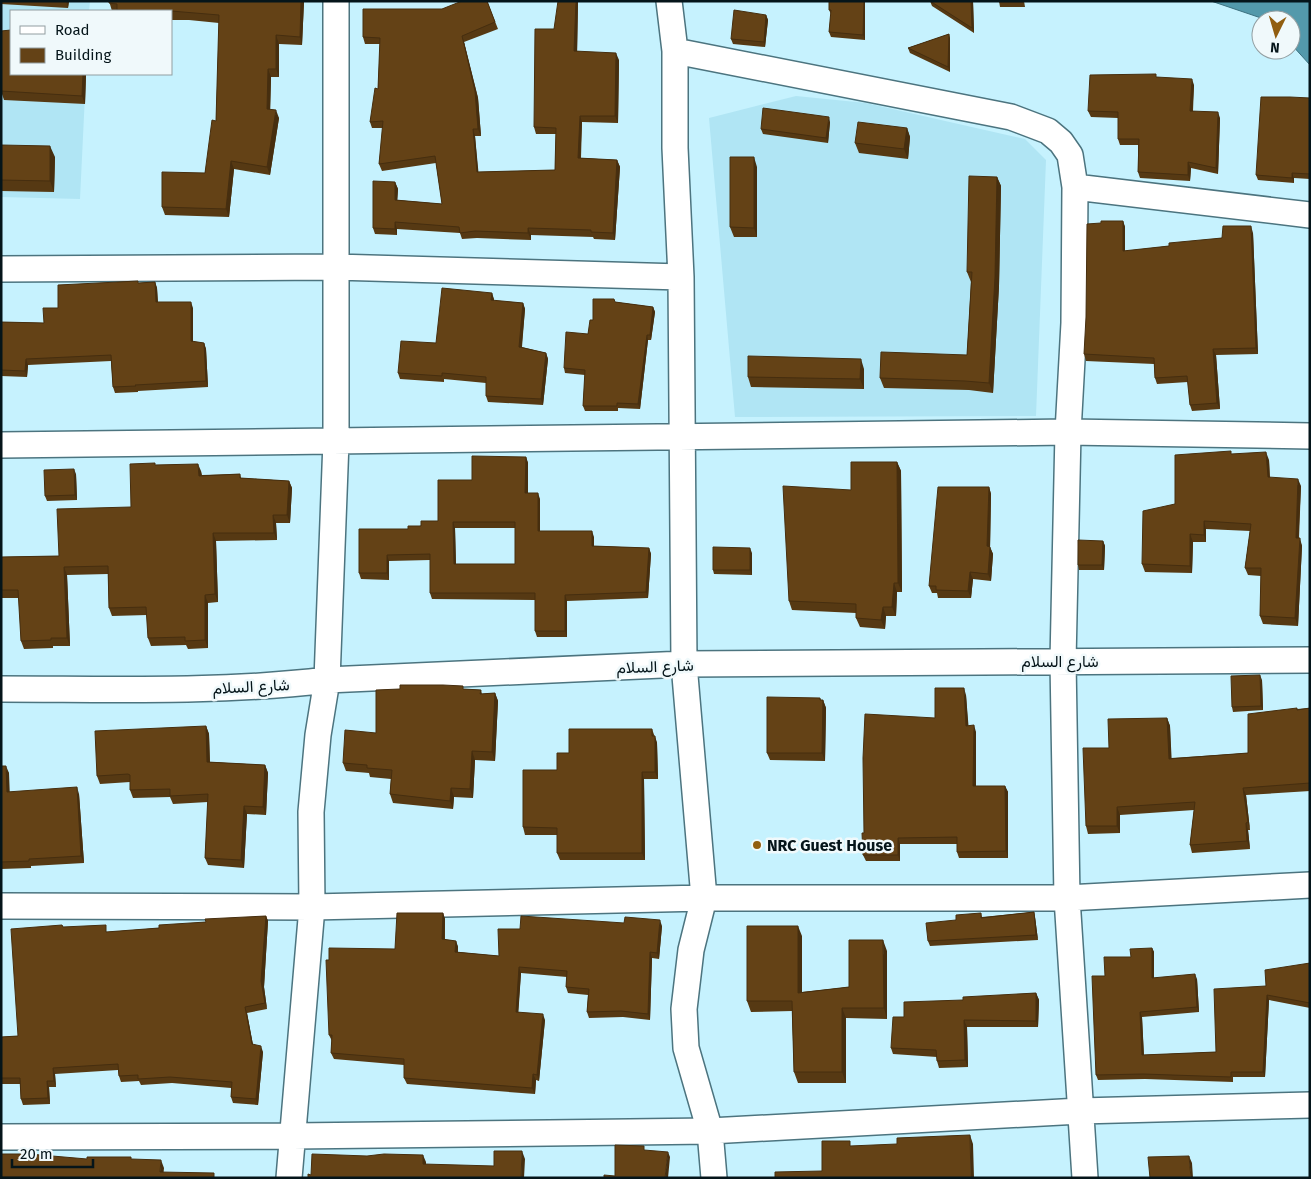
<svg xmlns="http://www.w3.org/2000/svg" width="1311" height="1179" font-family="'Fira Sans',Vazirmatn,sans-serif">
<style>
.built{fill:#b0e5f4}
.water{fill:#5399ab;stroke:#3c7180}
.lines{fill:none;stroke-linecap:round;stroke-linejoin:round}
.street-casing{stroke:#4c747f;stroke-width:28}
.street{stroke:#fff;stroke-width:25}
.wall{fill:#563913;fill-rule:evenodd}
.shaded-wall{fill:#462e0f}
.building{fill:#644216;stroke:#462e0f;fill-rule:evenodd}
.poi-dot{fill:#915e10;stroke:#f0f9fb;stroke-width:2}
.labels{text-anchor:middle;stroke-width:5;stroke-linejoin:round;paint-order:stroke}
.street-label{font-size:16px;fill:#05151a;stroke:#f0f9fb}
.poi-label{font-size:16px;font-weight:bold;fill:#05151a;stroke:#f0f9fb;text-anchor:start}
</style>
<rect width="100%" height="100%" fill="#c6f2fe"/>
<path class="built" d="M1,1H90L89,11H11V74H86L80,199L1,197Z
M796,96L866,103L1025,139L1046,160L1036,416L735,417L709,118Z"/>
<path class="water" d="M1211,1H1310V65L1291,44V20H1267Z"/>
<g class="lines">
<g class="street-casing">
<path id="street" d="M669,1L675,51V148L681,277L684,664L704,898L691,950L684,1009L686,1048L710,1131L714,1178
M675,51L1011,117L1048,131L1061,142L1070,155L1075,187L1074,323L1068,432L1063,661L1067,898L1085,1178
M1075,187L1310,215
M1,269L335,267L681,277
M1,445L1068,432L1310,436
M1,689C109,689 219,693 327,680L684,664L1310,660
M1,906L312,907L704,898H1067L1310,885
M1,1137L293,1136L710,1131L1080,1111L1310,1105
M289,1178L312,907L311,812L318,735L327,680L336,441V1"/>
</g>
<use href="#street" class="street"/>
</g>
<path class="wall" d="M1,1H69L68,8L1,4Z
M109,1H304L302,45L279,44V77H271L270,110L279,118L270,175L234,169L229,217L165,215L162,207L205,173L216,121L219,23L189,20H171V11H112Z
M487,1L498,29L464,42L478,98L481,136H475L478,172L555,170L556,134H536L534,127L554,29L578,1L577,51L619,60L618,123L582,122L581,158L617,160L620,167L615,240L594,239L593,237L531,235V240L477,238L462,239L460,233L397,229V235L375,234L373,228L395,182L398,189L397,200L442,204L436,163L382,171L379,164L383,128H372L370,122L378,89L380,44H365L363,37L442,9Z
M865,1V40L831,37L829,32L831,14L829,10Z
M930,1H973L974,33L932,6Z
M999,1H1024L1025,7H1000Z
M766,15L768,20L765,47L733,44L731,39Z
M949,34L950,39V72L910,53L908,48Z
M86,74L85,104L4,100L1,91Z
M1157,77L1194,85L1193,111L1220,118L1218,174L1191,168L1190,181L1140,178L1138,172V145H1120L1118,139V118L1091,117L1088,111Z
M1310,98V179L1294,178V183L1258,180L1256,175Z
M830,122L828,143L763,134L761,129Z
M907,128L910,137L908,159L859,153L855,143Z
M1,145L55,157L54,192L1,191Z
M757,167V237H734L730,227Z
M997,177L1001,186L999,286L993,393L969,390L884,388L880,378L967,355L971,282L967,272Z
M1123,221L1125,227V251L1169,246L1253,233L1258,354L1216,355L1220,409L1192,411L1190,405L1188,382L1157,384L1155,378L1154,364L1086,361L1084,354L1101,223Z
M155,282L157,288L158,302L193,308V342L204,343L206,349L208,387L138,391V392L115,393L113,387L111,361L28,365L27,377L1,376V322L44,323L58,308L139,283Z
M492,293L494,301L523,303L525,309L522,347L546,353L548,359L543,405L488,402L486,396V383L444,379V382L400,379L398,373L436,343Z
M615,302L653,307L655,312L651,340H648L640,409L618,408V411H585L583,406L585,375L565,373L564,368L588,334L593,320Z
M864,369V389L751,387L748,377Z
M1232,454L1269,460L1270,478L1301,486L1299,538L1302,546L1298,626L1263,624L1260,616L1261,576L1248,575L1245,568L1250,531L1206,529V542H1193L1192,573L1145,572L1142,564L1175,504Z
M526,457L528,463V493L540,499V531L594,537V546L649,548L651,554L648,598L567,601V637H537L535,631V600L432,599L430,593V560L389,561V580L361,579L359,573L408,529L438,521L472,480ZM455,528H515V564H456Z
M897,462L901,471L902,592H897L896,616H886L885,629L860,627L856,618V613L792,610L789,601L851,490Z
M155,463V465L201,471L202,475L240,474L241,478L289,481L292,488L290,523H276L277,540L216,541L218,602L208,603V648L188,649L186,645L151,646L148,638L147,615L112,616L109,608L108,574L67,575L70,646H53V648L24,649L21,641L19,598H1V557L59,556L131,507Z
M76,474L77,500L47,501L45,496Z
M989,487L991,494L990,547L993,554L991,581L973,579L971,598H938L937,593H932L929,586Z
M1103,541L1105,546L1104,570H1079L1078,565Z
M752,553V575L714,574L713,570Z
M1262,680L1263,710L1233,712L1232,707Z
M464,689L481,690L482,694L495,693L498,701L495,761L475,760L473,798L454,797L453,809L393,803L390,794L391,779L370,777L369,773L346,771L343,763L376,733Z
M966,695L968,726L976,732V786H1005L1008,792V858H959L957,852V844H900V861H866L863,855L864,833L935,718Z
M820,698L821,700H823L826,708L825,761L770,760L767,753Z
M1310,708V791L1246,795L1250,830H1248L1250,849L1192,853L1190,845L1194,810L1120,815V833L1088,834L1086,826L1109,748L1167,718L1170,726L1171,758L1248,753L1297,709Z
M206,726L209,734L210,762L265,765L268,773L266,815L247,814L244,868L208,865L205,858L208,802L173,804L170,797L133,798L130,790V782L100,784L97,776Z
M652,729L657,743L658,779H644L645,860H560L557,853V835H525L523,827L557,770L569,753Z
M1,766L9,773V792L79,794L84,863L31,866V868L1,869Z
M1034,912L1035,917L1038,940L930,946L928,941L956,920L981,913L982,917Z
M443,913L445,919V940L456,941L458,947V952L499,956L662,926L659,959L652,958L650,1020L623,1017L589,1018L587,1012L588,995L568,993L566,987L567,977L521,973L518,1012L545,1020L539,1081L536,1080L535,1094L407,1084L404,1078V1065L334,1059L331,1053L332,1041L329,1035V960L395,949Z
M266,916L268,921L264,987L267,1009L247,1013L253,1045L263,1052L258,1105L233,1103L231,1097V1088L172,1083L141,1085L139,1081L121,1082L119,1076L118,1070L55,1074L56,1087H49L50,1104L23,1105L21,1099L20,1084H1V1037L18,1036L62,925L63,927L108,932L159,928L206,922Z
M802,936V992L849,987L887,951V1019L846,1018V1083H798L794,1072L792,1011L751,1012L747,1001Z
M1152,948L1154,952V978L1197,979L1199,1012L1142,1017L1144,1055L1216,1052L1266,986L1310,963V1008L1269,1000L1265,1077H1233V1082L1145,1079L1098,1080L1096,1075L1105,976L1131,957Z
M1036,993L1039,1000L1038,1027H967L968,1067L939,1068L937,1061V1057L893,1054L891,1048L963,1000Z"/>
<path class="shaded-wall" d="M66,1H69L68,8Z
M301,1H304V2L302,45L300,37Z
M576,1H578L577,58L574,51Z
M864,1H865V40L863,35Z
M971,1H973L974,33L972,28Z
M766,15L768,20L765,47L764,42Z
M949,34L950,39V72L948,67Z
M276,35L279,44V77L276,69Z
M462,36L464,42L478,98L481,136L478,129Z
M616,53L619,60L618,123L615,116Z
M268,69L271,77L270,117L267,109Z
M83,74H86L85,104L82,96Z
M1192,79L1194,85L1192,117L1190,111Z
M276,110L279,118L270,175L267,167Z
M1218,112L1220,118L1218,174L1216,168Z
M580,116L582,122L580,164L578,158Z
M829,117L830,122L828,143L826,138Z
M907,128L910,137L908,159L904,149Z
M473,129L475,136L479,178L477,172Z
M50,146L55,157L54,192L50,181Z
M754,157L757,167V237L754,228Z
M617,160L620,167L615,240L613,233Z
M231,161L234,169L229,217L226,209Z
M1188,162L1191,168L1190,181L1188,175Z
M1292,173L1294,178V183L1292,178Z
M997,177L1001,186L999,286L993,393L989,383Z
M395,182L398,189L397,207L395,200Z
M1123,221L1125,227V257L1123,251Z
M395,222L397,229V235L395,229Z
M1251,226L1253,233L1258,354L1256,348Z
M528,228L531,235V240L528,233Z
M155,282L157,288L158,308L156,302Z
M492,293L494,299L493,306L491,300Z
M191,302L193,308V347L191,341Z
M523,303L525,309L521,353L519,347Z
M653,307L655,312L651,340L650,335Z
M647,335L648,340L640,409L638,404Z
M204,343L206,349L208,387L206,381Z
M1213,349L1216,355L1220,409L1217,403Z
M546,353L548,359L543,405L541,399Z
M26,359L28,365L27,377L25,371Z
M861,359L864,369V389L860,379Z
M1266,452L1269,460L1270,485L1268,477Z
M526,457L528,463V499L525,493Z
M897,462L901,471L902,592L898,583Z
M198,464L201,471L202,483L199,476Z
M74,469L76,474L77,500L75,495Z
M1298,479L1301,486L1298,546L1296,538Z
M289,481L292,488L290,523L287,515Z
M989,487L991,494L990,551V547L993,554L991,581L988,574L987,546Z
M538,493L540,499V537L538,531Z
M273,515L276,523L277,540L274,533Z
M1204,521L1206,529V542L1204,535Z
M453,522L455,528L456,570L454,564Z
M592,531L594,537V552L592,546Z
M213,533L216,541L218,602L215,594Z
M1190,534L1193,542L1192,573L1190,566Z
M1300,538L1302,546L1298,626L1295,618Z
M1103,541L1105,546L1104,570L1102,565Z
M649,548L651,554L648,598L646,592Z
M750,548L752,553V575L750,570Z
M387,555L389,561V580L387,573Z
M64,567L67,575L70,646L67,638Z
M970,572L973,579L971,598L968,591Z
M894,583L897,592L896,616L892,607Z
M205,595L208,603V648L205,640Z
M565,595L567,601V637L565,631Z
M883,607L886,616L885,629L881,620Z
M1260,675L1262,680L1263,710L1261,706Z
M964,688L966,695L969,732L966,726Z
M495,693L498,701L495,761L492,752Z
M823,700L826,708L825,761L822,753Z
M1167,718L1170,726L1172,766L1169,759Z
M974,725L976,732V792L973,786Z
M206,726L209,734L210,770L207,762Z
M655,736L657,743L658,779L655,772Z
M472,751L475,760L473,798L470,789Z
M265,765L268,773L266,815L263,807Z
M6,766L9,773L10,799L7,792Z
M642,772L644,779L645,860L642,853Z
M1005,786L1008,792V858L1006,851Z
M77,787L79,794L84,863L81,856Z
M451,788L454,797L453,809L450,801Z
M1243,788L1246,795L1250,830L1248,822Z
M244,806L247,814L244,868L241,860Z
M1117,807L1120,815V833L1117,826Z
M1246,823L1248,830L1250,849L1247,841Z
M898,838L900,844V861L898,855Z
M1034,912L1035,917L1038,940L1036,935Z
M443,913L445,919L444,946L442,939Z
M266,916L268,921L264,987L267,1009L265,1003L261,981Z
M660,920L662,926L659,959L657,953Z
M798,926L802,936V1003L798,993Z
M883,940L887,951V1019L884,1008Z
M456,941L458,947L457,958L455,952Z
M1152,948L1154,952V983L1152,978Z
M650,952L652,958L650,1020L648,1014Z
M519,967L521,973L518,1018L516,1012Z
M1195,974L1197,979L1199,1012L1197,1007Z
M1036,993L1039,1000L1038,1027L1036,1021Z
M1267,995L1269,1000L1265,1077L1263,1072Z
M245,1007L247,1013L254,1050L252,1044Z
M842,1008L846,1018V1083L842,1072Z
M1140,1012L1142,1017L1144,1060L1142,1055Z
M543,1014L545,1020L539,1081L537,1075Z
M964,1020L967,1027L968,1067L965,1060Z
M261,1046L263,1052L258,1105L256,1099Z
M53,1068L55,1074L56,1087L54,1081Z
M533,1074L536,1080L535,1094L532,1088Z
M47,1081L49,1087L50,1104L48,1098Z
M970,1135L973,1144L974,1178H971Z
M522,1151L525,1159L524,1178H521Z
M668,1152L670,1157L668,1178H665Z
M423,1155L426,1162V1171L423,1164Z
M1189,1156L1192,1163L1193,1178H1191Z
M161,1160L164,1168L163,1178L160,1172Z"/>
<path class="building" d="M109,1H301L300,37L276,35V69H268L267,109L276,110L267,167L231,161L226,209L162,207V172L205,173L212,120L216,121L219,15L171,11L117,10V4L109,3Z
M462,1H487L495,22L462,36L475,91L478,129H473L477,172L555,170L556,128L534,127L535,29H554L558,1H576L574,51L616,53L615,116H580L578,158L617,160L613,233L591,232V230L528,228V233L475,231L460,233L459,227L395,222V229L373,228V181L395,182V200L442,204L435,156L379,164L383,121L370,122L375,88L378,89L380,38L363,37V9H442Z
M829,1H864L863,35L829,32L831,10H829Z
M930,1H971L972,28Z
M999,1H1023V2H999Z
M734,10L766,15L764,42L731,39Z
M11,30V74H83L82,96L1,91V31Z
M949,34L948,67L908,48Z
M1156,74V77L1192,79L1190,111L1218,112L1216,168L1188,162V175L1138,172L1139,139H1118V112L1088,111L1090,75Z
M1261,97H1290L1310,98V174L1292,173V178L1256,175Z
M763,108L829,117L826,138L761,129Z
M858,122L907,128L904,149L855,143Z
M1,145L50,146V181L1,180Z
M730,157H754V228L730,227Z
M969,176L997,177L995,277L989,383L965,381L880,378L881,352L967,355L972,272H967Z
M1101,221H1123V251L1169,246V243L1222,238L1223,226H1251L1256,348L1213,349L1217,403L1190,405L1187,376L1155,378L1154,358L1084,354L1086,317L1087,224L1101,223Z
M138,281V283L155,282L156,302H191V341L204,343L206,381L135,385L136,386L113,387L111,355L26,359L25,371L1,370V322L44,323L43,308H58V285Z
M442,288L492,293L491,300L523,303L519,347L546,353L541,399L486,396V377L442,373V376L398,373L401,341L436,343Z
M593,299H614L615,302L653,307L650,335H647L638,404L617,403V406H583L585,370L564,368L566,332L588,334L590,320H593Z
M748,356L861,359L860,379L748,377Z
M1231,451V454L1266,452L1268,477L1298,479L1296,538H1300L1295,618L1260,616L1261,568H1245L1251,524L1204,521V535L1190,534V566L1142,564L1143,511L1175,504V455Z
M472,456L526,457L525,493H538V531H592V546L649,548L646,592L565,595V631H535V593H430V554L387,555V573H359V529H408V526H421V521H438V480H472ZM453,522H515V564H454Z
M851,462H897L898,583H894L892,607H883L881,620L856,618V604L789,601L783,486L851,490Z
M155,463V465L198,464L199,476L240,474V478L289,481L287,515H273L274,533H213L215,594L205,595V640L185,641V637L148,638L146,607L109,608L108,566L64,567L67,638H51V640L21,641L18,590H1V557L59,556L57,509L131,507L130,464Z
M74,469L75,495L45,496L44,470Z
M938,487H989L987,546L990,547L988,574L970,572L968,591L936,590V586H929Z
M1078,540L1103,541L1102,565H1078Z
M713,547L750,548V570H713Z
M1260,675L1261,706L1232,707L1231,676Z
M400,685H443L463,686V689L481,690L480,694L495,693L492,752L472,751L470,789L451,788L450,801L390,794L392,770L367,768V765L343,763L345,730L376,733V690L400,689Z
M935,688H964L966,726L974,725L973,786H1005L1006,851L957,852V837L898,838V855H863L862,833H864L863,758L865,714L935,718Z
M767,697L820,698V700H823L822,753H767Z
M1297,708V710L1310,708V783L1243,788L1248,822L1246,823L1247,841L1190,845L1195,802L1117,807V826H1086L1083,748H1109L1108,719L1167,718L1169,759L1248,753V714Z
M206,726L207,762L265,765L263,807L244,806L241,860L205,858L208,794L170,796V789L130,790V775L128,774L97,776L95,731Z
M569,729H652V736H655V772H642V853H557V828L523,827V770H557V753H569Z
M1,766H6L7,792L77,787L81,856L29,859V861L1,862Z
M1034,912L1036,935L928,941L926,923L956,920V915L981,913V918Z
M397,913H443L442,939L456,941L455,952L499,956L498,929H520L521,916L624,923L625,917L660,920L657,953L650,952L648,1014L621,1011L587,1012L589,989L566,987L567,971L519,967L516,1012L543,1014L537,1075L533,1074L532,1088L404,1078V1059L331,1053L332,1035H329L326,960H329V948L395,949Z
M266,916L261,981L265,1003L245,1007L252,1044L261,1046L256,1099L231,1097L232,1082L170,1077L138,1079V1075L119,1076L118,1064L53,1068L54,1081H47L48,1098L21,1099L20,1078H1V1037L18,1036L11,929L62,925L63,927L106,925V932L159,928V925L206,922L205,919Z
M747,926H798V993L849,987V940H883L884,1008H842V1072H794L792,1001H747Z
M1152,948V978L1195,974L1197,1007L1140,1012L1142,1055L1216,1052L1214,989L1266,986L1265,970L1310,963V1003L1267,995L1263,1072H1231V1077L1143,1074L1096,1075L1092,976H1105L1104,957H1131L1130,949Z
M1036,993V1021L964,1020L965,1060L937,1061L936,1050L891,1048L893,1017H904V1002L963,1000V997Z
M970,1135L971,1178H775V1172L822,1171V1141H850V1146L897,1144V1138Z
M615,1145L644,1146V1150L668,1152L665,1178H604V1175L615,1176Z
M494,1151H522L521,1178H308V1174L311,1175L312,1154L367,1156L384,1154L423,1155V1164L494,1166Z
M1,1154H29L87,1159V1157H131V1159L161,1160L160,1172L214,1173V1178L1,1177Z
M1189,1156L1191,1178H1150L1148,1157Z"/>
<circle class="poi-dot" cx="757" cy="845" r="5"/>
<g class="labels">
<g class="street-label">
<text x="1060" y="667">شارع السلام</text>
<text transform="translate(655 666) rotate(-2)" y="6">شارع السلام</text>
<text transform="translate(251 686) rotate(-3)" y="6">شارع السلام</text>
</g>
<g class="poi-label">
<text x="767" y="851">NRC Guest House</text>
</g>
</g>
<rect width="1311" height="1179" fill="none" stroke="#05151a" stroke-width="5"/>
<rect x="10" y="10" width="162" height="65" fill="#f0f9fb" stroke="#929ea1"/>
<rect x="20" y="26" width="25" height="8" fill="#ffffff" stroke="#929ea1"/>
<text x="55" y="35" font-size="15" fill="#05151a">Road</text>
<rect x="20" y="48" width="25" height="15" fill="#644216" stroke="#929ea1"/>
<text x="55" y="60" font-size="15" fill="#05151a">Building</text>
<g transform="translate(1276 35) rotate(185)"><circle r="24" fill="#f0f9fb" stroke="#929ea1"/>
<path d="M0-4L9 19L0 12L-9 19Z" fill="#915e10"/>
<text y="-8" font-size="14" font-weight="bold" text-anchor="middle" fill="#05151a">N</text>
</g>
<path d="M12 1159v8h81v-8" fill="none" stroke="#05151a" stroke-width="2.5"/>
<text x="20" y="1159" font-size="15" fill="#05151a" stroke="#f0f9fb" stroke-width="4" paint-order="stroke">20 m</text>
</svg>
